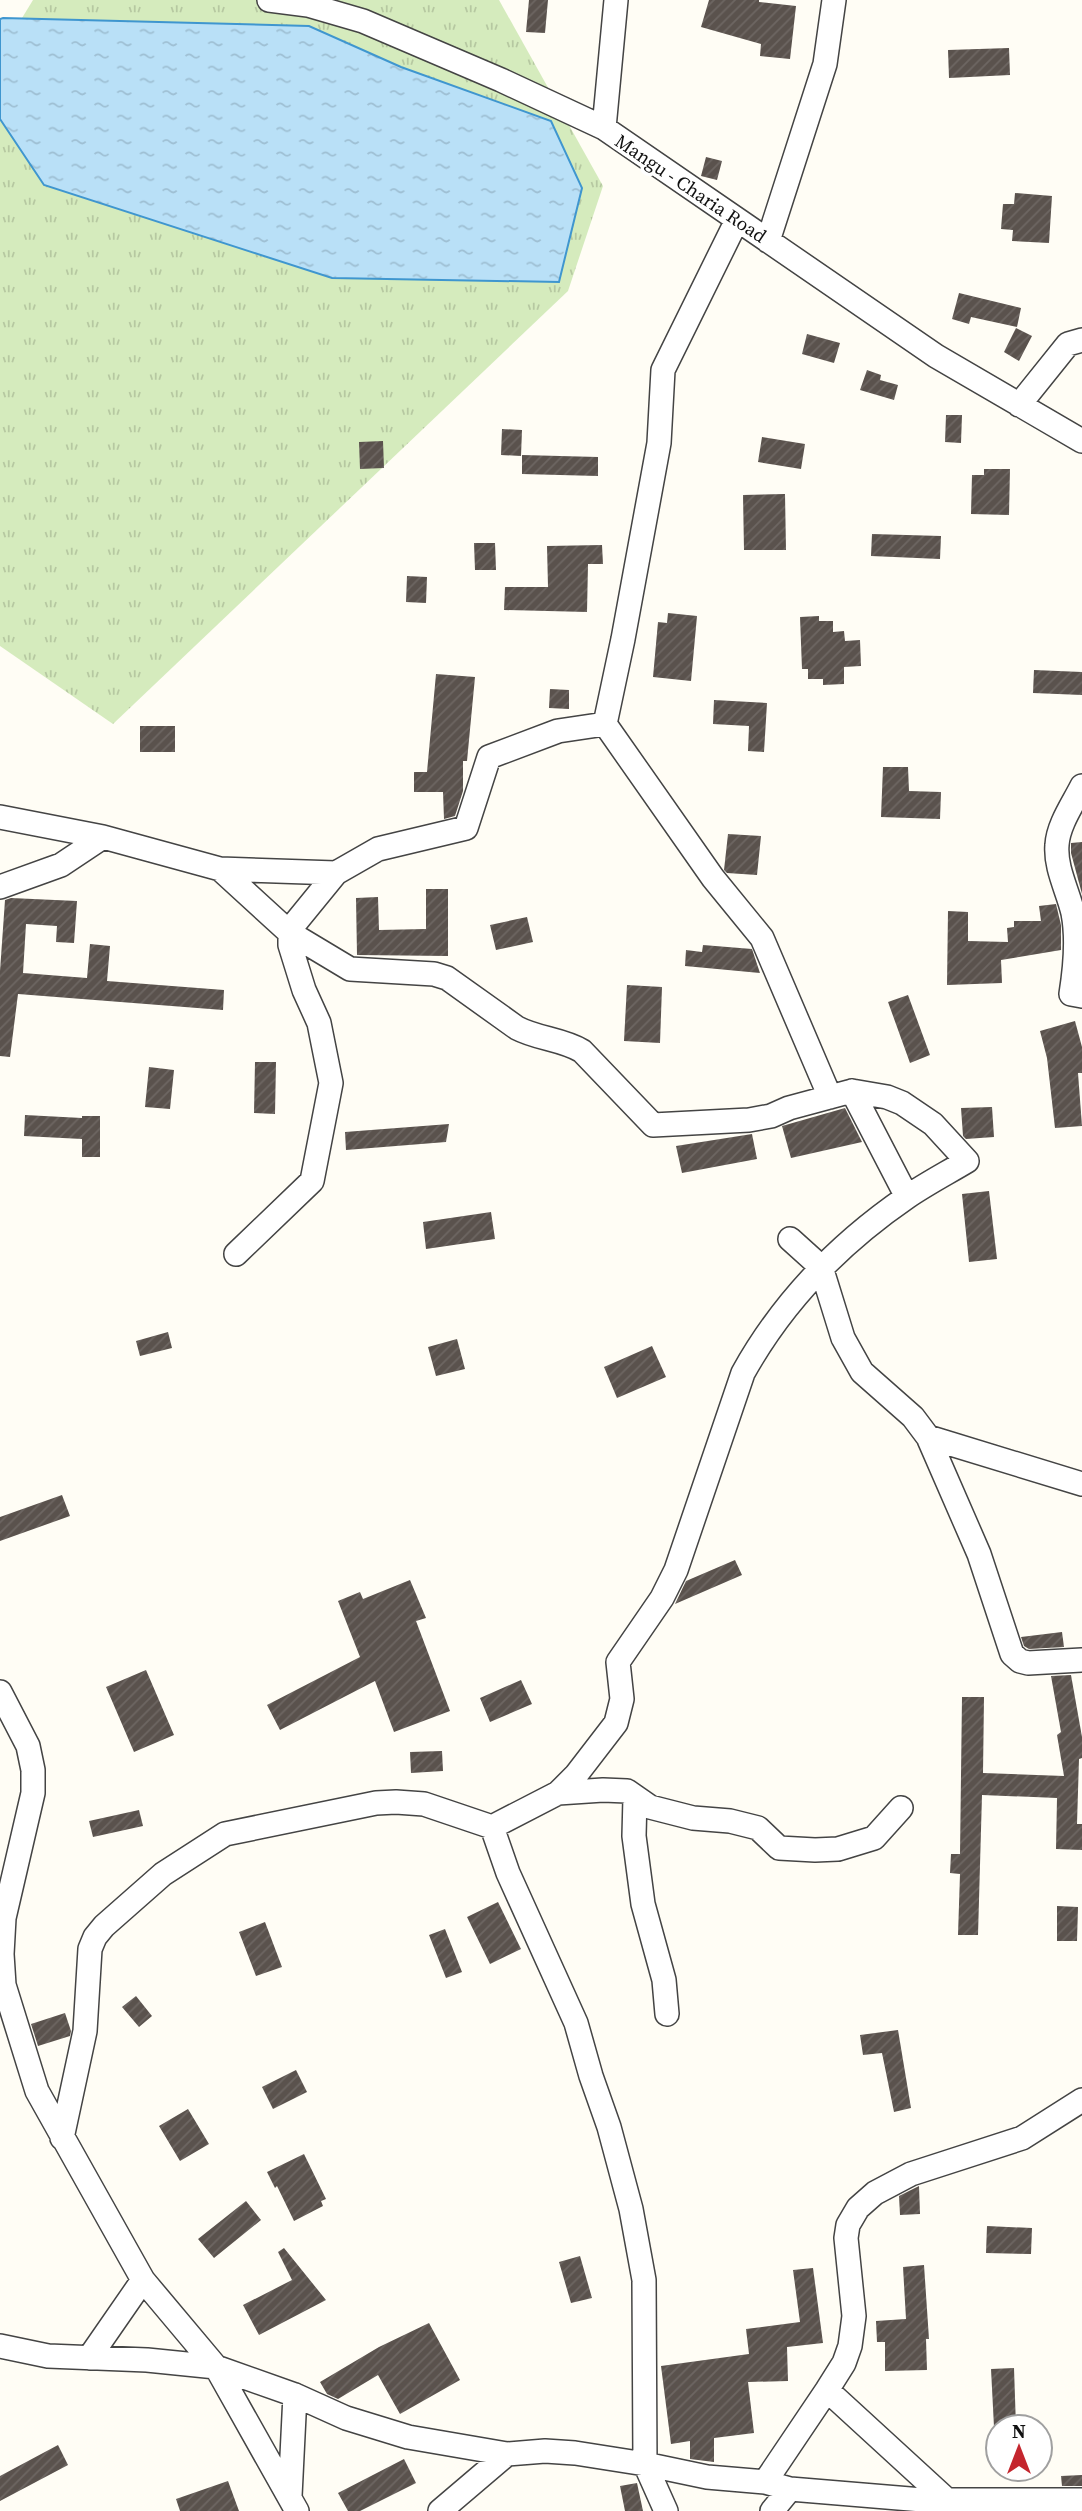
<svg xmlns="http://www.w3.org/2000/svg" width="1082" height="2511" font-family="'Source Serif 4',serif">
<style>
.grass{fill:url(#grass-tufts)}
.water{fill:url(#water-ripples);stroke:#3f96cf;stroke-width:2}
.building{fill:url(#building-hatch)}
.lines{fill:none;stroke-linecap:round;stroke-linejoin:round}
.minor-casing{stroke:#444;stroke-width:26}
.minor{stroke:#fff;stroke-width:23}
.labels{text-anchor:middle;stroke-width:7;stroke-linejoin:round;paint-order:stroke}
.street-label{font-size:19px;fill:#111;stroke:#fff}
</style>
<defs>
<pattern id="grass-tufts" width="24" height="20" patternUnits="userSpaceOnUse" patternTransform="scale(1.75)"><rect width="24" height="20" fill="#d5ebbd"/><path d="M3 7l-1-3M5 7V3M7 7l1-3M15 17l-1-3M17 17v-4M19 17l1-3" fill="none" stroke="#b6c8a1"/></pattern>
<pattern id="water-ripples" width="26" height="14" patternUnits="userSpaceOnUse" patternTransform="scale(1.75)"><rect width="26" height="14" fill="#b9e0f7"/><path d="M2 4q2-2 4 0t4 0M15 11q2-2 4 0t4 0" fill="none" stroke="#9ebfd3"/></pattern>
<pattern id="building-hatch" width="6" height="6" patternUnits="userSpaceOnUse" patternTransform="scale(1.75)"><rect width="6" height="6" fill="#5a524d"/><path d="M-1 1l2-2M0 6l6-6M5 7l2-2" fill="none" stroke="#6d6662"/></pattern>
</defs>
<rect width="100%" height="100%" fill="#fffdf5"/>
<path class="grass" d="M33,0H499L603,186L568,291L113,724L0,646V54Z"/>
<path class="water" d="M3,18L309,26L401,67L551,121L582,188L559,282L332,278L44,185L0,119V19Z"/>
<path class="building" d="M529,0H548L545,33L526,32Z
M709,0H759V2L796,6L790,59L760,56L761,44L701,27Z
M1009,48L1010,75L949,78L948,50Z
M706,157L722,161L717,180L701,176Z
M1015,193L1052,196L1049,243L1012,241L1013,230L1001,229L1003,204H1014Z
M959,293L1021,308L1017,327L971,317L969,324L952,319Z
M1016,328L1032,336L1019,361L1004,352Z
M807,334L840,343L834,363L802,354Z
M867,370L881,375L880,380L898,385L894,400L860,390Z
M946,415H962L961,443L945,442Z
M502,429L522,430L521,456L501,455Z
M762,437L805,444L801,469L758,462Z
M383,441L384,468L360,469L359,442Z
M522,455L598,457V476L522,474Z
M984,469H1010L1009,515L971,514L972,475H984Z
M785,494L786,550H744L743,495Z
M872,534L941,536L940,559L871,556Z
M474,543H495L496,570H475Z
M602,545L603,564H588L587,612L504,610L505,587H548L547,546Z
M407,576L427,577L426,603L406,602Z
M668,613L697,616L691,681L653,677L658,622L667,623Z
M819,616V621H833V632L844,631L845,641L860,640L861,666L844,667V684L823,685V679H808V669H802L800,617Z
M1034,670L1082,672V695L1033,693Z
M436,674L475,677L467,761H463V791L455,816L444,819L443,792H414V772H427Z
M550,689L569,690V709L549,708Z
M714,700L767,703L764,752L748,751L749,726L713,724Z
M140,726H175V752H140Z
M883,767H908L909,791L941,792L940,819L881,817Z
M728,834L761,836L757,875L727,873L724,870Z
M1082,842V894L1071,853V843Z
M426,889H448V956L357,955L356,898L378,897L379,930L426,929Z
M11,898L77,901L74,943L56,942L57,926L26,924L23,973L87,978L90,944L110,946L107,981L224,990L223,1010L18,994L10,1057L0,1056V971L5,900Z
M1056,904L1061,925V950L1001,960L1002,983L947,985L948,911L968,912V941L1008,942L1007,928L1014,927V921H1041L1039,906Z
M527,917L533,942L496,950L490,925Z
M703,945L752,949L760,973L685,966L686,950L702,952Z
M627,985L662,987L660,1043L624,1041Z
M908,995L930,1055L910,1063L888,1002Z
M1075,1021L1082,1047V1073H1078L1082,1126L1055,1128L1047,1058L1040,1031Z
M255,1062H276L275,1114L254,1113Z
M149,1067L174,1070L170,1109L145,1107Z
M992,1107L994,1137L966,1139L963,1136L961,1108Z
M845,1108L862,1142L791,1158L782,1126Z
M25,1115L82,1118V1116H100V1157H82V1139L24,1136Z
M449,1124L446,1142L346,1150L345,1132Z
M752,1134L757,1159L682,1173L676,1146Z
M989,1191L997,1259L969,1262L962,1194Z
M491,1212L495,1239L426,1249L423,1222Z
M168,1332L172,1348L140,1356L136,1341Z
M457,1339L465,1369L436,1376L428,1347Z
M652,1346L666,1377L617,1398L604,1367Z
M62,1495L70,1516L0,1541V1517Z
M735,1560L742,1575L675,1604L686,1581Z
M410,1580L426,1618L416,1621L450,1711L394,1732L375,1681L280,1730L267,1705L360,1657L338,1601L360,1592L363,1599Z
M1062,1632L1064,1647L1029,1649L1024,1646L1021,1637Z
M146,1670L174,1735L134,1752L106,1687Z
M1071,1675L1082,1737V1758L1079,1759L1077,1824H1082V1850L1056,1849L1057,1798L982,1795L978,1935H958L960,1874L950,1873L951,1854H960L962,1697H984L983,1773L1064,1776L1057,1735L1061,1732L1051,1676Z
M521,1680L532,1704L490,1722L480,1698Z
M442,1751L443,1771L411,1773L410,1752Z
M139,1810L143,1826L93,1837L89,1821Z
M498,1902L521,1949L490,1964L467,1917Z
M1057,1906L1078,1907L1077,1941H1057Z
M265,1922L282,1967L256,1976L239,1932Z
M445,1929L462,1972L446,1978L429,1935Z
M136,1996L152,2016L139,2027L122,2007Z
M65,2013L71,2031L70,2036L38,2046L31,2024Z
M898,2030L911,2108L894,2112L882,2053L863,2055L860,2035Z
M296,2070L307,2092L273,2109L262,2087Z
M188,2109L209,2144L180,2161L159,2126Z
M304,2154L326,2199L321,2201L323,2206L294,2221L277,2186L275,2188L267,2172Z
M919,2186L920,2214L900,2215L899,2196Z
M246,2201L261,2220L214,2258L198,2239Z
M987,2226L1032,2228L1031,2254L986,2253Z
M284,2248L326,2300L259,2335L243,2305L292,2280L278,2252Z
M580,2256L592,2298L571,2303L559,2262Z
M924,2265L929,2339H926L927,2370L885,2371V2342H877L876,2321L906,2319L903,2267Z
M813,2268L823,2343L787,2347L788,2381L748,2382L754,2433L714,2438V2462L690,2459V2441L671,2444L661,2366L749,2354L746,2329L800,2322L793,2270Z
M429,2323L460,2380L400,2414L378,2375L338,2399L327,2394L320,2382L379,2347Z
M1014,2368L1016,2427H994L991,2369Z
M58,2445L68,2465L0,2501V2476Z
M404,2459L416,2483L360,2511H348L338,2493Z
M1082,2475V2486H1062L1061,2476Z
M228,2481L239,2511H180L176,2499Z
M637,2483L643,2511H625L620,2486Z"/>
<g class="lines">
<g class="minor-casing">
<path id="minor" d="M269,0L308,5L363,21L501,80L604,128L936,356L1082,441
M604,128L616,0
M737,220L663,370L659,443L623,639L605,724L713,878L762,938L830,1097
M768,241L825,64L834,0
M1019,405L1068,344L1082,340
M1082,786C1073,804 1058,825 1057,845C1055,868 1068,891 1073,913C1078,939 1075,969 1071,994L1082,996
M0,817L103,837L220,869L336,873
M0,887L61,865L103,837
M852,1091L907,1197
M790,1239L821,1267L843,1338L862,1372L913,1417L928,1437L979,1554L1012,1654L1020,1661L1028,1663L1082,1660
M236,1254L312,1181L331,1083L319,1023L304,990L290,945V933L296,922L336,873L378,849L466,828L489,757L558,731L605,724
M928,1437L1082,1484
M0,1692L28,1746L33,1770V1793L4,1918L2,1954L4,1985L37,2091L143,2280L216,2367L297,2511
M558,1793L603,1790L627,1791L650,1807L693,1818L730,1821L758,1828L779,1848L815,1850L838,1849L874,1838L901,1808
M635,1797L634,1836L643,1904L664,1980L667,2014
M492,1827L508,1873L576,2023L591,2076L609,2127L631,2209L644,2280L645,2464L666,2511
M62,2138L85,2031L90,1949L95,1937L104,1926L163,1874L225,1834L376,1803L396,1802L424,1804L492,1827L558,1793L576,1775L616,1723L622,1699L618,1662L662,1598L676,1570L743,1373C783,1301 840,1243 907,1197C926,1184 947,1173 967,1161L933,1124L902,1103L887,1097L852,1091L789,1108L771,1116L749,1120L653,1125L582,1051C562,1039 538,1039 517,1028L447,978L434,974L350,969L290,933L220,869
M0,2346L48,2356L147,2360L216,2367L295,2395L346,2418L408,2437L507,2454
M89,2358L143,2280
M827,2390L947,2500
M765,2482L827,2390L844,2363L850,2346L854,2316L846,2238L848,2225L858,2208L875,2193L911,2174L1022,2138L1082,2100
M290,2496L295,2395
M440,2511L507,2454L545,2451L575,2453L645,2464L707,2477L765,2482L790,2489L922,2500H1082
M772,2511L790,2489"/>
</g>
<use href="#minor" class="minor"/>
</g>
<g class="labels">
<g class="street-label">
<text transform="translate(691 188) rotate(34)" y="7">Mangu - Charia Road</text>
</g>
</g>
<g transform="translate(1019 2448)"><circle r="33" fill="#ffffff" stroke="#a0a0a0" stroke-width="2"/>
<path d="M0-5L12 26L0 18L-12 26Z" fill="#c4262e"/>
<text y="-10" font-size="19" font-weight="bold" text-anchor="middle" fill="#111111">N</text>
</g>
</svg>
